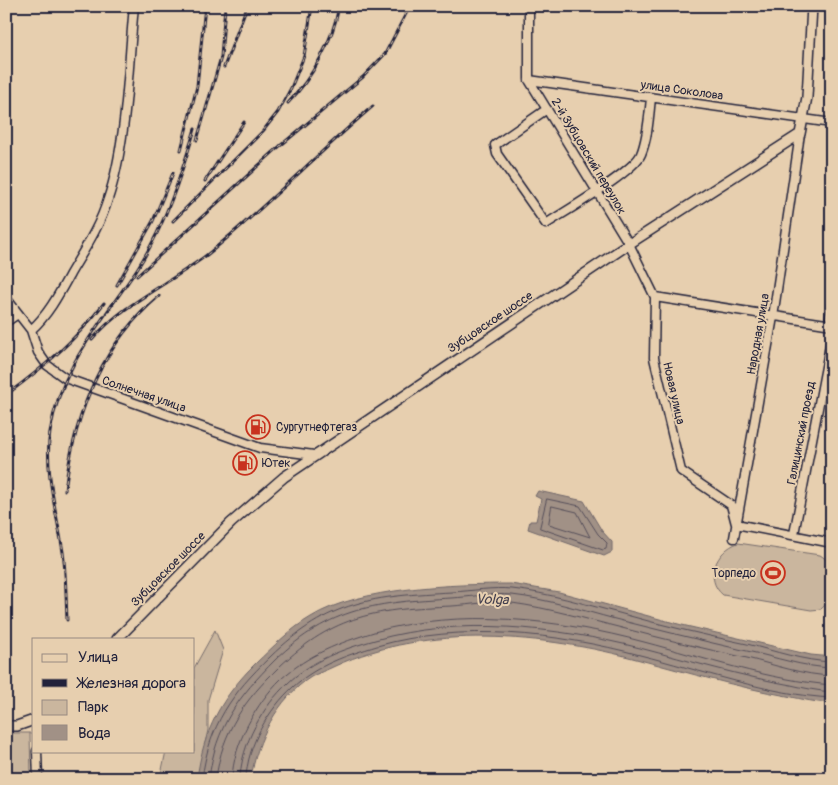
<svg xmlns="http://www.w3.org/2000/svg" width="838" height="785" font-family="Pangolin,sans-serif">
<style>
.green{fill:#cab69e;stroke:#766c6c}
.water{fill:#a19186;stroke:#6e6568}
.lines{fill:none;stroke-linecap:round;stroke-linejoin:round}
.shore{stroke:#554e59;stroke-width:1}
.minor-casing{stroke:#22223b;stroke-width:11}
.major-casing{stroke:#22223b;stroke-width:12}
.minor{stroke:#e7cfaf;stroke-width:8}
.major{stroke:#e7cfaf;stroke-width:9}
.rail-casing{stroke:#22223b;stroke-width:3}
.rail{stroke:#e7cfaf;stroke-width:1;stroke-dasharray:4;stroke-linecap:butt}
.labels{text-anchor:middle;stroke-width:4;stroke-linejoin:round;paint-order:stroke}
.street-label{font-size:12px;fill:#22223b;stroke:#e7cfaf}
.poi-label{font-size:12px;fill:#22223b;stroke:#e7cfaf;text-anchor:start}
.water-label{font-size:14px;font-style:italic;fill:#423e4e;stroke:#e7cfaf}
</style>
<rect width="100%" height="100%" fill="#e7cfaf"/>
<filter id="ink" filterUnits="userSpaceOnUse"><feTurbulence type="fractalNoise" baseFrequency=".02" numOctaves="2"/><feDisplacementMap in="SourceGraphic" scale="10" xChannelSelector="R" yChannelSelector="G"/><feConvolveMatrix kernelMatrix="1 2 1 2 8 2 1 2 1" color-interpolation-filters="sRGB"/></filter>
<g filter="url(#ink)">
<path class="green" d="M738,543L820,555C837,565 832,580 832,599L821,609L811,610L723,595C703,579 717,550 738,543Z
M215,630L223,650L208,700V730L197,779H160L166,751H194V668Z
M6,733H30L31,779H6Z"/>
<path class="water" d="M538,491L584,501L602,531L612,542V552L604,556L528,529L530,521H536L541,499L535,496Z
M511,584L559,592L682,625L811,655L832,657V703C817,703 802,699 787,696C737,687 689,673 640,660C544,634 427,623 335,666C327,670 318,673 311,677C278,698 256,741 251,779H197C203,731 222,696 256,663C273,647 290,629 311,617C359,587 455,584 511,584Z"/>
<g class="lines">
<path class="shore" d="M547,499L580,506L598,534L607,543L606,549L603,550L540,528Z
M552,506L577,512L590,537L549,524Z
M202,779C209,725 232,693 270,657C329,600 374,596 452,592C472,591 493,587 512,589C549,593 584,604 619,613C661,625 704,635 747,644C775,651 803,661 832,662
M209,779C215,727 239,696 275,660C330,607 378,602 451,598C471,597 492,593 512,595C547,599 581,610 615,619C659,630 703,641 747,651C775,657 803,667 832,668
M216,779C222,730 245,700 279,667C335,614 378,609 452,606C471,605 492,600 512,603C549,608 586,619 622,628C664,639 705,649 747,658C775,665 803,675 832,676
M232,779C233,744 257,702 281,679C309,654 339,643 374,632C460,608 559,619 644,642C705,658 768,680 832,685
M240,779C241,744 263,706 288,683C312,660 343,649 375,640C460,616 556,627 640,648C690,661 740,676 791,685C804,688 818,691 832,692
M246,779C247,745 269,709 293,687C317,665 347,655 377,646C461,622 557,633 640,655C700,670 770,695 832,698"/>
<g class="minor-casing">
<path id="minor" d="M529,80L629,244L655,297L654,358L681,471L731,505L736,524L832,543
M529,80L832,123
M529,80V6
M547,109L495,145L497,154L546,224C564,212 634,172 641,154C648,137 649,116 651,98
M655,297L832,325
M6,298L31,330L38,352L47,365L65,378L260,448L314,455
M832,306L830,317L832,322
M6,322L18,314
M31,330C48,315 59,294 70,274C84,250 100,226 108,199C127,143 128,66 134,6
M794,534L832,335
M734,538L773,317L800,134
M37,751L38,779"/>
</g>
<g class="major-casing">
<path id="major" d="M117,639L231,523L284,477L629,244L800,134L807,97L812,6
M6,726H17L34,720"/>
</g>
<use href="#minor" class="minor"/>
<use href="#major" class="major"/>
<g class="rail-casing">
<path id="rail" d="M224,67L247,6
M288,103C312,78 333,41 339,6
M197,140L221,57L225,6
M181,150L197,86L205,6
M205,181L244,122
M173,221L263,131L278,112L291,88L304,56L312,6
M137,276L280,146L363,77L385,54L410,6
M117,285L153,221L173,173
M92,340C123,303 171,283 208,254C266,207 317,154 373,106
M6,395C43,368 76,340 104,303
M65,490C74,416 101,345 159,296
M67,620C66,598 66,574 63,552C57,514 44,470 50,432C60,367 102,322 137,269C165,226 180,178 195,129"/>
</g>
<use href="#rail" class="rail"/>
</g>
</g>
<defs>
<g id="fuel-ring" transform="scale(1.25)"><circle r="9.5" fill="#e7cfaf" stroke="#c8321e" stroke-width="1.5"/><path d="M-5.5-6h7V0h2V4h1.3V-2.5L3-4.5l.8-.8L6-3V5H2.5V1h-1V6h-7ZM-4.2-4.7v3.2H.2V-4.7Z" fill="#c8321e"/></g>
<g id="stadium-ring" transform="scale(1.25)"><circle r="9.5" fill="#e7cfaf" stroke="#c8321e" stroke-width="1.5"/><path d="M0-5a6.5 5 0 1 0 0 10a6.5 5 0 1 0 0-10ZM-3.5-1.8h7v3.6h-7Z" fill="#c8321e"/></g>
</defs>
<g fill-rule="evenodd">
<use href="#fuel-ring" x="258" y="427"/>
<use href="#fuel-ring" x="245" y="463"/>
<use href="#stadium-ring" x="773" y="573"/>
</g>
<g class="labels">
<g class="street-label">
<text transform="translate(682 90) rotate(8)" y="4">улица Соколова</text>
<text transform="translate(589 156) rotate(59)" y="4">2-й Зубцовский переулок</text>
<text transform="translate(490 322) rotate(-34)" y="4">Зубцовское шоссе</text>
<text transform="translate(758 334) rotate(-80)" y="4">Народная улица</text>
<text transform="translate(674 393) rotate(77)" y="4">Новая улица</text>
<text transform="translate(144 394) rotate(19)" y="4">Солнечная улица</text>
<text transform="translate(801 433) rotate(-79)" y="4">Галицинский проезд</text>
<text transform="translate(168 569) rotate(-45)" y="4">Зубцовское шоссе</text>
</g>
<g class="poi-label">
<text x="276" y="431">Сургутнефтегаз</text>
<text x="262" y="467">Ютек</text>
<text x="756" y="577" text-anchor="end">Торпедо</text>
</g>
<g class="water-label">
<text transform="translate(492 599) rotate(2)" y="5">Volga</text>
</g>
</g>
<rect width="838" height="785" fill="none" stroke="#e7cfaf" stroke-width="25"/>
<rect x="12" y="12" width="813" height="760" fill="none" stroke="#22223b" stroke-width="2" filter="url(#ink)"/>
<rect x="32" y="638" width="162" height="115" fill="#e7cfaf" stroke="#988a81"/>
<rect x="42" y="654" width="25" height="8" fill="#e7cfaf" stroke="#988a81"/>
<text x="78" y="662" font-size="15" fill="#22223b">Улица</text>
<rect x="42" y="679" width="25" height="8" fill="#22223b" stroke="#988a81"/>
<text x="78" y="688" font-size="15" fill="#22223b">Железная дорога</text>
<rect x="42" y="700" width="25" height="15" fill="#cab69e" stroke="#988a81"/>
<text x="78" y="712" font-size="15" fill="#22223b">Парк</text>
<rect x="42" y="725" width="25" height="15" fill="#a19186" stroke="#988a81"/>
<text x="78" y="738" font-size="15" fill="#22223b">Вода</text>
</svg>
